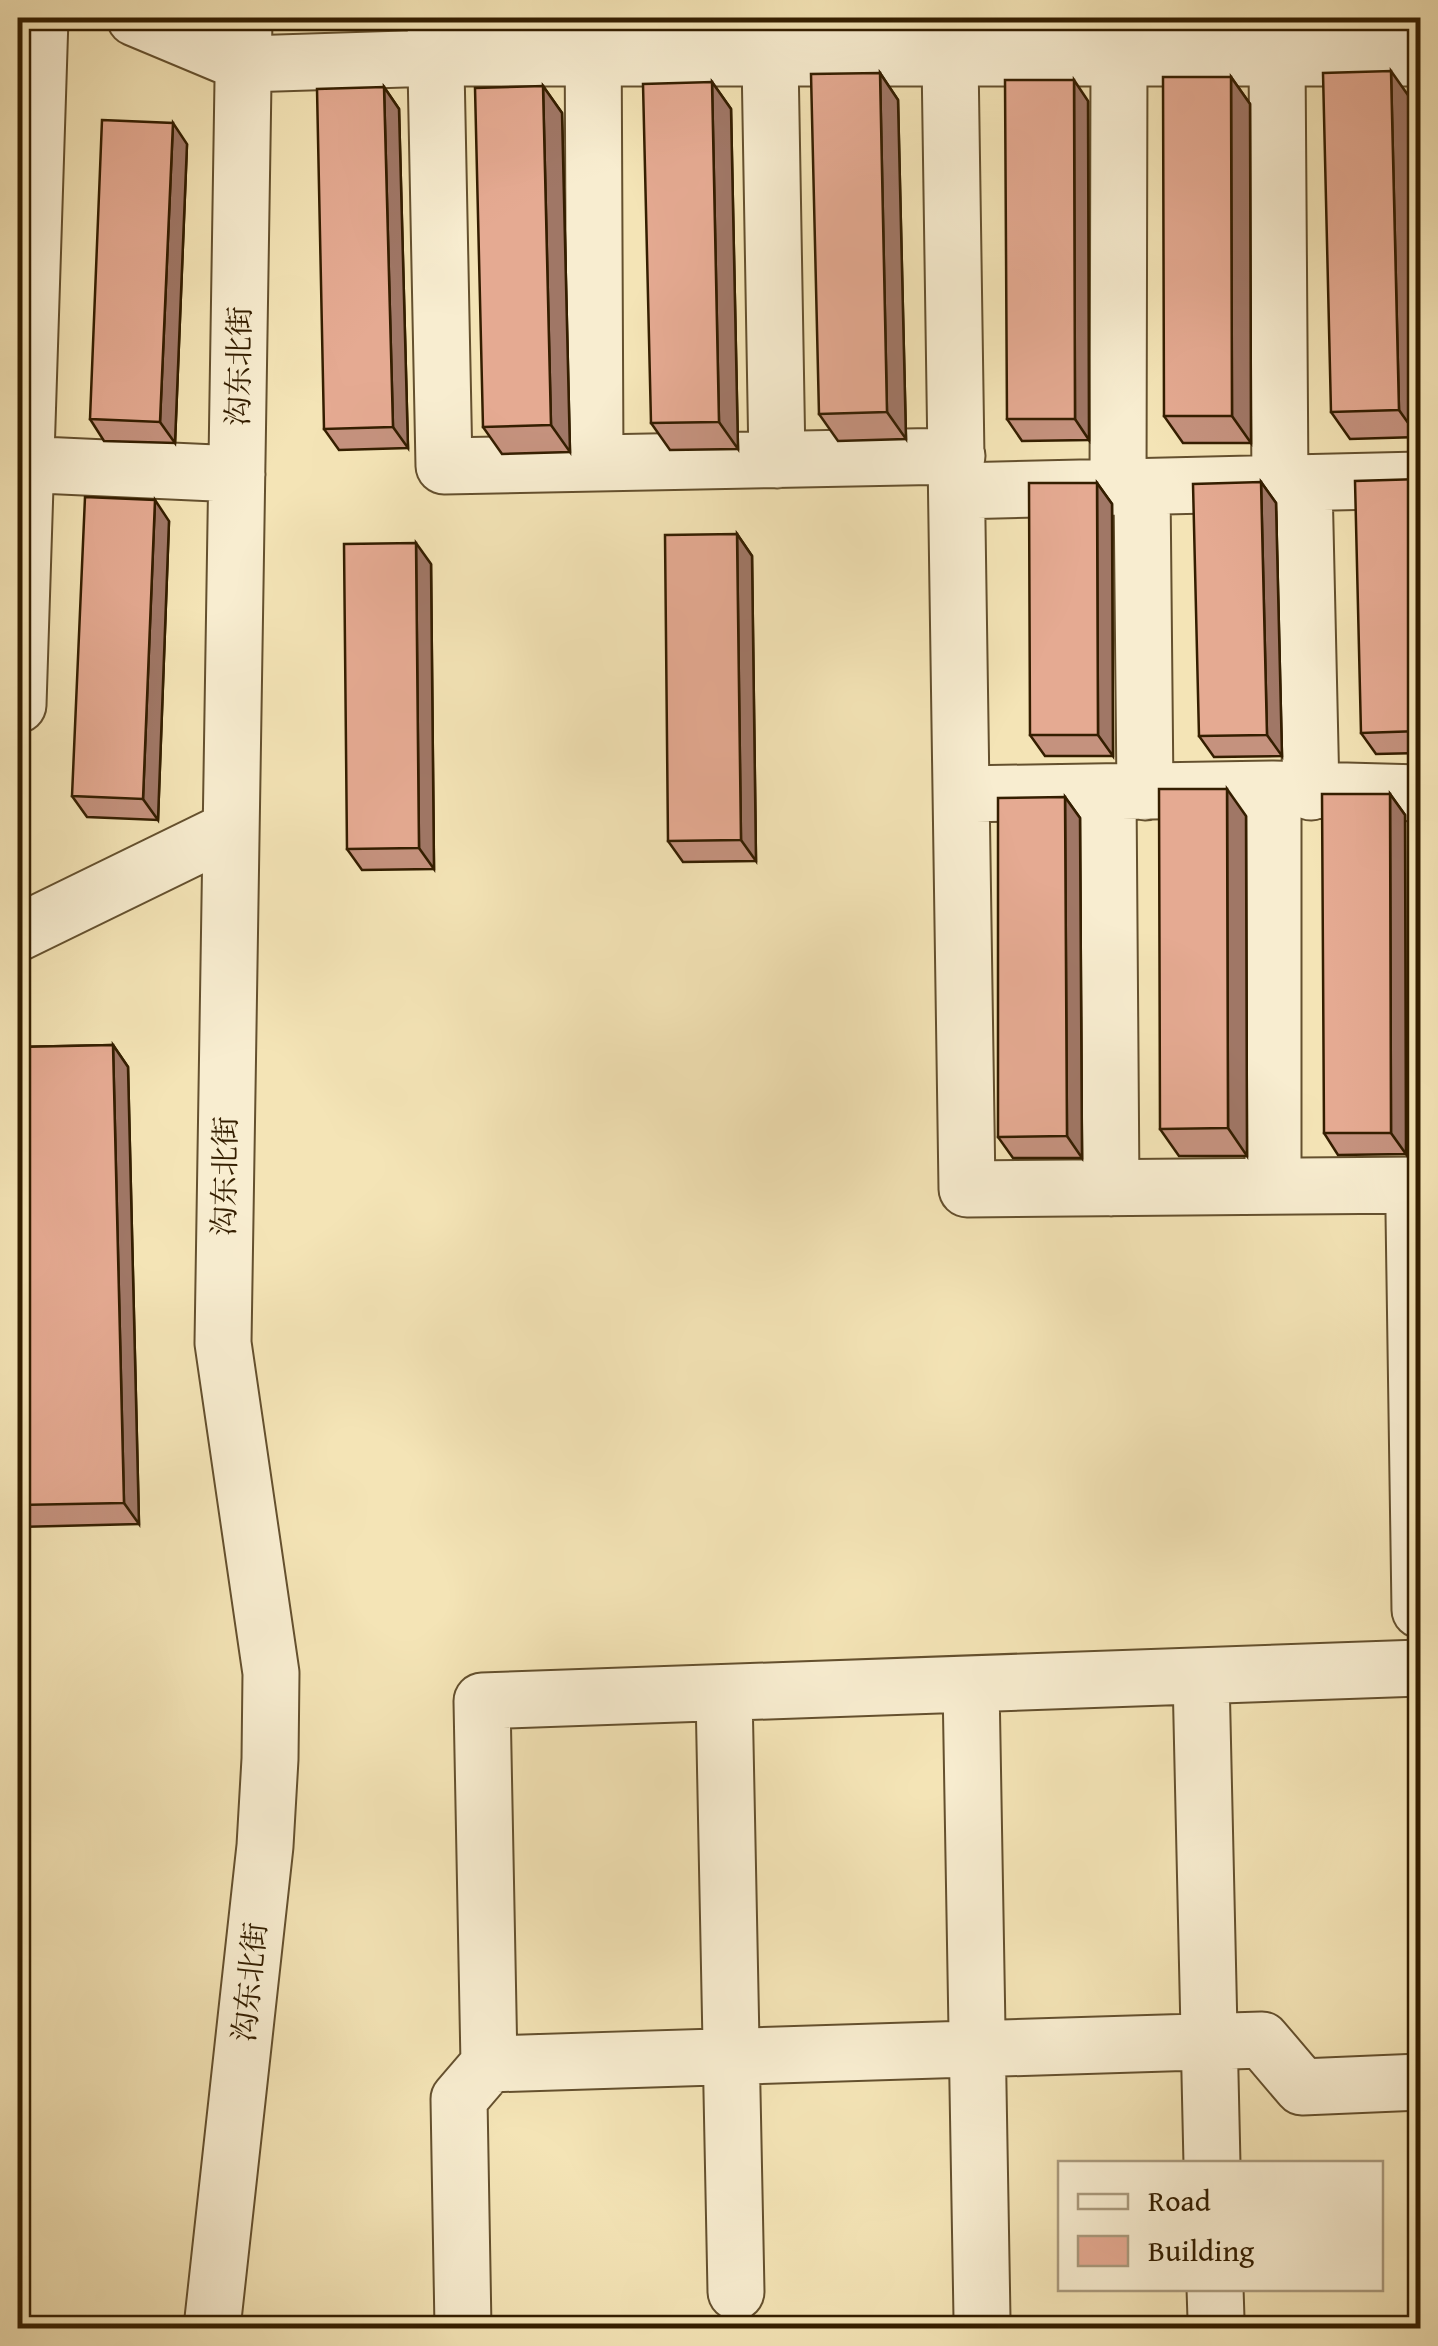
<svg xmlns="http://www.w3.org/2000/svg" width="1438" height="2346" font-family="'Gentium Book Plus','Noto Serif SC',serif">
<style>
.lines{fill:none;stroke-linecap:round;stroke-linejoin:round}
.minor-casing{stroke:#64502e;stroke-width:59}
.minor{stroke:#f8edd0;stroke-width:55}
.wall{fill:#c5927e;stroke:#341e00;stroke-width:2.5}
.shaded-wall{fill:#a07766;stroke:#341e00;stroke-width:2.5}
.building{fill:#e5aa92;stroke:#341e00;stroke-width:2.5}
.labels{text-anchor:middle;stroke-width:8;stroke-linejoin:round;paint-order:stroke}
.street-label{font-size:30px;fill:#341e00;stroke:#f8edd0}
</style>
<rect width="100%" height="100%" fill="#f4e4b6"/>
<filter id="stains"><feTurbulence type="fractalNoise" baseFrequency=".002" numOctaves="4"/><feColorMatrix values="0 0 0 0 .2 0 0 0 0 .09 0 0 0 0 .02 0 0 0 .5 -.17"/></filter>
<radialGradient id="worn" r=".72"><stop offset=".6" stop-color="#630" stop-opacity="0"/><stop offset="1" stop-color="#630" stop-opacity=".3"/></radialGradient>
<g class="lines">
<g class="minor-casing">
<path id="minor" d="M135,18L245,64L436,58H1420
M435,18L444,466L957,456
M593,18L595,463
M1277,57L1280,483
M770,59L777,460
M950,59L967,1189L1420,1185
M18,464L237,474
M1304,483L1311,792
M1118,487L1119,58
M1142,487L1145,792
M957,491L1420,480
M18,705L40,18
M1273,789V1186
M1108,792L1111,1188
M962,794L1273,789L1420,793
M18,933L231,829
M1420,1205L1414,1213L1420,1610
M1201,1676L1212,2164
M971,1684L982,2318
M724,1693L736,2292
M489,2064L1262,2040L1302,2087L1420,2082
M1215,2288L1216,2319
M212,2328L265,1846L270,1759L271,1673L223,1343L244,18
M463,2328L459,2099L489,2064L482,1701L1420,1668"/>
</g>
<use href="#minor" class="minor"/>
</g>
<path class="wall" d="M880,73L898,100L906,439L838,441L819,414Z
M1231,77L1250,104L1251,443H1183L1164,416Z
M712,82L731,109L738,449L670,450L651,423Z
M543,86L562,113L570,452L502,454L483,427Z
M384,87L399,109L408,448L339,450L324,429Z
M1410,98L1418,437L1350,439L1331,412Z
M1088,101L1089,440L1022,441L1007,419Z
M187,144L175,443L104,441L90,419Z
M1420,479V753L1376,754L1361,733Z
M1261,482L1276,503L1282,756L1214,757L1199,736Z
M1097,483L1112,504L1113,756H1045L1030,735Z
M169,521L158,820L87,817L72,796Z
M737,534L752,556L756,861L683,862L668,841Z
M431,564L434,869L362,870L347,849Z
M1390,794L1405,815L1406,1154L1338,1155L1324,1133Z
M1065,797L1080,818L1082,1158H1013L998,1137Z
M1246,816L1247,1156H1179L1160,1129Z
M113,1045L128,1067L139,1524L18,1527V1047Z"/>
<path class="shaded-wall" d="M18,34L23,41L18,172Z
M1391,71L1410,98L1418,437L1399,410Z
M880,73L898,100L906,439L887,412Z
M1231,77L1250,104L1251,443L1232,416Z
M1074,80L1088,101L1089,440L1075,419Z
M712,82L731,109L738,449L719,422Z
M543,86L562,113L570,452L551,425Z
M384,87L399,109L408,448L393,427Z
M173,123L187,144L175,443L160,422Z
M1261,482L1276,503L1282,756L1267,735Z
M1097,483L1112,504L1113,756L1098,735Z
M155,500L169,521L158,820L143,799Z
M737,534L752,556L756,861L741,840Z
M416,543L431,564L434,869L419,848Z
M1227,789L1246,816L1247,1156L1228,1128Z
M1390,794L1405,815L1406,1154L1391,1133Z
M1065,797L1080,818L1082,1158L1067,1136Z
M113,1045L128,1067L139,1524L124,1503Z"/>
<path class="building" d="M1391,71L1399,410L1331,412L1323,73Z
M880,73L887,412L819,414L811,74Z
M1163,77H1231L1232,416H1164Z
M1005,80H1074L1075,419H1007Z
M712,82L719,422L651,423L643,84Z
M543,86L551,425L483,427L475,88Z
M384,87L393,427L324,429L317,89Z
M102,120L173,123L160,422L90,419Z
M1420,479V731L1361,733L1355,481Z
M1261,482L1267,735L1199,736L1193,484Z
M1029,483H1097L1098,735H1030Z
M85,497L155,500L143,799L72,796Z
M737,534L741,840L668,841L665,535Z
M416,543L419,848L347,849L344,544Z
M1159,789H1227L1228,1128L1160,1129Z
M1322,794H1390L1391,1133H1324Z
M1065,797L1067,1136L998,1137V798Z
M113,1045L124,1503L18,1505V1047Z"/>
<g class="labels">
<g class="street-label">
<text transform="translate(239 366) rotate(-89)" y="10">沟东北街</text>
<text transform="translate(225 1176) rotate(-89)" y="10">沟东北街</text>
<text transform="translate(250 1982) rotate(-84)" y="10">沟东北街</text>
</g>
</g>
<rect width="1438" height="2346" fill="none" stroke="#f4e4b6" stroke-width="60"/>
<rect x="20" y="20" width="1398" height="2306" fill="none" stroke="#341e00" stroke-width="5"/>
<rect x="30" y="30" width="1378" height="2286" fill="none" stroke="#341e00" stroke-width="2.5"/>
<rect x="1058" y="2161" width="325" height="130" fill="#f8edd0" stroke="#aa9a7d" stroke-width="2.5"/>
<rect x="1078" y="2194" width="50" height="15" fill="#f8edd0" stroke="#aa9a7d" stroke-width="2.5"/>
<text x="1148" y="2211" font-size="30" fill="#341e00">Road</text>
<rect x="1078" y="2236" width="50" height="30" fill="#e5aa92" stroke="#aa9a7d" stroke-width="2.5"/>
<text x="1148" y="2261" font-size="30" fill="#341e00">Building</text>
<rect width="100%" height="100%" filter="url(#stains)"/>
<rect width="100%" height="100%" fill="url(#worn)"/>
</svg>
